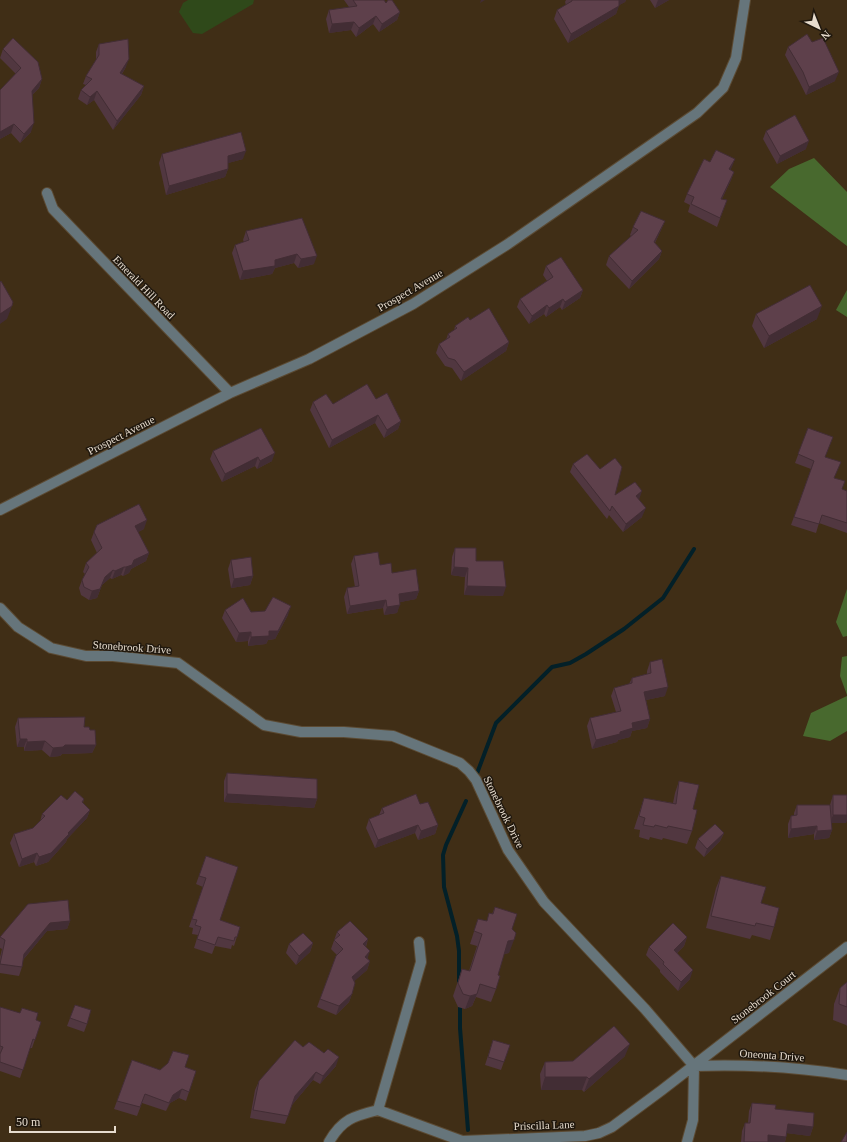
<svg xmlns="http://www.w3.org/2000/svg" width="847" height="1142" font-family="Georgia,serif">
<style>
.green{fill:#2f491a}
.forest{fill:#48692e}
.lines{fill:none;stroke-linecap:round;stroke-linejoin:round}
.stream{stroke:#032028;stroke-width:4}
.minor-casing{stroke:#5b4a33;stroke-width:12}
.minor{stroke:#66757b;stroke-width:10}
.wall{fill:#513740}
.shaded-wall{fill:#422d34}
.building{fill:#5e404b;stroke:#422d34}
.labels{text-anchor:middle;stroke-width:3;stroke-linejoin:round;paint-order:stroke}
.street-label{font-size:11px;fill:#e7dcce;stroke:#20180e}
</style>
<rect width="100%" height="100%" fill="#402e16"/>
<path class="green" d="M188,0H254L253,4L202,34L193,33L179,12L183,3Z"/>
<path class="forest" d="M814,158L847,192V246L770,187L789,169Z
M847,290V317L836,310Z
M847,589V636L843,637L836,622Z
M847,656V695L840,676L842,657Z
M847,696V731L830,741L803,736L811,713Z"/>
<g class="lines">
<path class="stream" d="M476,776L496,723L552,667L570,663L586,654L624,629L663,598L694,549
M459,982V951L457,936L444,887L443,855L446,845L466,801
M460,1003V1028L468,1130"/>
<g class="minor-casing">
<path id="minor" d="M47,193L53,209L230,393
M0,510L230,393L309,359L413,304L508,244L697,113L723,88L736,58L745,0
M0,608L18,627L51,648L86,656H113L178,663L264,725L301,732H344L393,736L460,763L469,771L476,780L508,850L544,902L645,1009L694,1066L693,1120L687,1142
M694,1066C745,1064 796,1067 847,1075
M378,1110L462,1141L585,1136L599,1133L612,1127L662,1090L847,947
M329,1142C342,1119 354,1116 378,1110L421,962L419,942"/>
</g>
<use href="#minor" class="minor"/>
</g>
<path class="wall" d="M344,0H384L386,3L400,12L397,20L379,32L373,24L356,37L351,30L329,33L326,19L329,10L349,7Z
M566,0H626L625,2L619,5L616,14L568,43L554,19L557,10L566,5L565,2Z
M650,0H669L655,8Z
M99,44L126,67L122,74L144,86L141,95L113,130L94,100L87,105L78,99L81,90L86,85L83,84L86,76L96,60V52Z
M788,47L835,81L806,95L799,81L785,55Z
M3,49L42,79L39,88L32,95L31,132L20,143L11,133L0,139V90L16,74L0,58Z
M766,131L806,149L777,164L763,139Z
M162,154L243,159L228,163V169L225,177L166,195L159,163Z
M735,159L730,170L734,172L731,180L722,199L727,200L717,227L688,212L690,205L684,202L687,194L710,162Z
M302,218L314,264L298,268L294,263L275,268L272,274L240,280L232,253L235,245L244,242L243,240L246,231Z
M665,221L661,230L655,243L662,251L659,259L629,289L606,265L609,256L631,236L630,235L633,227Z
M546,266L583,290L580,298L562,310L560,307L546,317L544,314L529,324L517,307L520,299L547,281L543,275Z
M756,314L817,319L764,348L752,326Z
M470,320L509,342L506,351L461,381L452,368L445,366L436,353L439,344L446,340L448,334L454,331L455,326Z
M376,399L401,421L398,429L384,438L375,423L329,448L310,410L313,402L333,404Z
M261,428L272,461L257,469L255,466L222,482L210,459L213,451Z
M808,428L825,457L835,478L842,489L847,491V533L819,523L816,533L791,525L811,469L795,463Z
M573,464L615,495L639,500L642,517L623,532L609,515L607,519L570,472Z
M144,529L138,532L149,553L146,561L131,569L129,573L123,576L121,575L112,579L110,578L102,585L97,598L89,600L81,595L79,588L82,580L85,574L83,572L86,563L97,553L91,540L94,532Z
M455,548L476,561L503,596L464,595L465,577L451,575L452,557Z
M354,556L380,565L419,591L416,599L400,602L397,613L384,615L383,608L347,614L344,597L347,588L355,587L351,564Z
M231,560L253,576L250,585L231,588L228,569Z
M225,610L251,612L288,615L275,639L268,640L266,644L248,646V641L236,642L222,618Z
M650,662L665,696L646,700L650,719L647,728L632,731L630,737L618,740L617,742L592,749L587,726L590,718L616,712L611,696L614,688L629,684L632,678L647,674V671Z
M18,718L84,727L90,730L96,745L92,753L62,754L60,756L50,757L42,750L24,751V747H17L15,727Z
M227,773L317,799L314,808L224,802V781Z
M679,781L693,809L692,831L687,844L663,838L662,840L650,837L649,840L639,837L640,830L634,829L644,798L673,803L675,793Z
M833,795L846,823H832V830L829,838L814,840V834L788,838V824L791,816H794V813L797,805H830Z
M84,799L83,803L90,810L87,818L67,839L66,842L48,862L36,866L34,862L19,867L10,843L14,834L33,828L40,822L42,814L67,800Z
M420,804L438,825L435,834L418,840L415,833L375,848L366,828L369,819L379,815L382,808Z
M724,833L720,841L704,857L695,848L698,839Z
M206,856L220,920L240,927L234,946L232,945L231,949L215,946L212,954L194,948L198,935L192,934L193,928L189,927L203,887L196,884Z
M721,876L761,903L774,927L770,940L752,935L750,939L706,928L716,888Z
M495,907L512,929L509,953L504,954L498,975L496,989L491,1002L476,997L472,1006L465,1009L458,1007L453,996L462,969L469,971L477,946L470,944L478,919L487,921L492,914Z
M70,921L67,929L47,931L23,960L22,967L19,976L0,973V957L2,949L0,948V937Z
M337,932L368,939L366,947L368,959L370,961L367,970L354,981L352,994L349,1002L336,1015L317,1007L336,956L337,955L331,949Z
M687,937L684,946L677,953L690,979L678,991L660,972V970L646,955L649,947Z
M313,943L310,952L296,965L286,953L289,944Z
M847,982V1026L846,1025L833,1020L834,1004L840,988Z
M75,1005L87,1024L84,1032L67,1026Z
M0,1007L41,1022L32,1048H30L20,1078L0,1071Z
M493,1040L510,1045L501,1070L485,1065Z
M303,1047L336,1066L320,1084L313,1080L292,1105L285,1124L250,1118L255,1090L259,1081Z
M625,1056L584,1092L582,1090H541L540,1074L545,1062L573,1061Z
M132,1060L160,1070L196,1071L186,1101L179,1098L170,1103L166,1111L142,1103L137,1116L114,1109Z
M752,1103L775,1109L813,1127L810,1136L787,1133L786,1137L785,1142H741L742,1131L745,1123H748L749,1111Z"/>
<path class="shaded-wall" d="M481,0H485L480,3Z
M619,0H626L625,2L616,7Z
M658,0H669L655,8Z
M619,6L616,14L568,43L571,34Z
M400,12L397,20L379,32L382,24Z
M376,16L373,24L356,37L359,28Z
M354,22L351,30L329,33L332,24Z
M129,59L126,67L117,81L120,73Z
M839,72L835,81L806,95L809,87Z
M42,79L39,88L28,99L32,91Z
M144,86L141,95L113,130L117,121Z
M97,91L94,100L87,105L90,97Z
M34,123L31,132L20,143L24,134Z
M14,124L11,133L0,139V132Z
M809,141L806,149L777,164L780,156Z
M246,151L243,159L225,164L228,156Z
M735,159L732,167L726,178L729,169Z
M228,169L225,177L166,195L169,186Z
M734,172L731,180L718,207L721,199Z
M665,221L661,230L651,250L654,242Z
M662,251L659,259L629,289L632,281Z
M297,254L294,263L275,268L272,274L240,280L243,271L275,260Z
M317,256L314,264L298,268L301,259Z
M583,290L580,298L562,310L565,302Z
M563,299L560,307L546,317L549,308Z
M547,305L544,314L529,324L532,316Z
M12,306L7,319L0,324V314Z
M822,306L817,319L764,348L769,336Z
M509,342L506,351L461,381L464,372Z
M378,415L375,423L329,448L332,440Z
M401,421L398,429L384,438L387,430Z
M275,453L272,461L257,469L260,461Z
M258,457L255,466L222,482L225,474Z
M642,491L639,500L633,505L636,496Z
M646,508L642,517L623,532L626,524Z
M147,520L144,529L132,535L135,526Z
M149,553L146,561L131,569L129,573L123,576L126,567L134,560Z
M124,567L121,575L112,579L115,571Z
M454,567L468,568L465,577L451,575Z
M113,570L110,578L102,585L97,598L89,600L92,591L105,577Z
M253,576L250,585L231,588L234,579Z
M467,586L506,587L503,596L464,595Z
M419,591L416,599L396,603L399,594Z
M386,600L383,608L347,614L350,606Z
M400,605L397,613L384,615L387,607Z
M291,606L288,615L275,639L268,640L266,644L248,646L251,637L269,631Z
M251,632L248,641L236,642L239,633Z
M668,687L665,696L641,701L644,692Z
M650,719L647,728L632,731L630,737L618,740L617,742L592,749L596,740L620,732L632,723Z
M20,739H27L24,747H17Z
M45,741L42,750L24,751L27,742Z
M65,745H96L92,753L62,754L60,756L50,757L53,748Z
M227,794L317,799L314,808L224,802Z
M90,810L87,818L67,839L66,842L48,862L36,866L39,857L68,833Z
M833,815H847V821L846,823H830Z
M418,825L415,833L375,848L378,840Z
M438,825L435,834L418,840L421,831Z
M817,826L814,834L788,838L791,829Z
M832,830L829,838L814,840L817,831Z
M724,833L720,841L704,857L707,849Z
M37,853L34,862L19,867L22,859Z
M70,921L67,929L47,931L21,962L24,954L50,923Z
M687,937L684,946L671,959L674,950Z
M368,939L365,948L363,944Z
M514,940L509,953L504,954L508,941Z
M313,943L310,952L296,965L299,956Z
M370,951L367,960L365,957Z
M370,961L367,970L349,986L352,977Z
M693,970L690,979L678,991L681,982Z
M352,994L349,1002L336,1015L339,1006Z
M477,994L472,1006L465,1009L470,996Z
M630,1044L625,1056L584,1092L589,1079Z
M339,1057L336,1066L320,1084L323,1076Z
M316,1072L313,1080L292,1105L285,1124L295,1096Z
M545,1077H587L582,1090H541Z
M182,1089L179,1098L170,1103L166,1111L173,1095Z
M788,1124L813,1127L810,1136L785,1133Z
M768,1135L786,1137L785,1142H766Z"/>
<path class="building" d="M353,0H384L386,3L388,0H392L400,12L382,24L376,16L359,28L354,22L332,24L329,10L357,6Z
M572,0H619V6L571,34L557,10L572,1Z
M807,34L812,42L823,38L839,72L809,87L803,72L788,47Z
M13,38L38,62L42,79L32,91L34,123L24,134L14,124L0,132V90L21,68L3,49Z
M128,39L129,59L120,73L144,86L117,121L97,91L90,97L81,90L92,79L86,76L99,55V44Z
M795,115L809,141L780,156L766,131Z
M241,132L246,151L228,156V169L169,186L162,154Z
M716,150L735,159L729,169L734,172L721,199L727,200L720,218L691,204L694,197L687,194L704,159L710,162Z
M641,211L665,221L654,242L662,251L632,281L609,256L638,230L633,227Z
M302,218L317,256L301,259L297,254L275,260V266L243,271L235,245L249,240L246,231Z
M561,257L583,290L565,302L563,299L549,308L547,305L532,316L520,299L553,277L546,266Z
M1,281L13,302L12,306L0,314V282Z
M810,285L822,306L769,336L756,314Z
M489,308L509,342L464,372L455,360L448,358L439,344L450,337L448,334L457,328L455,326L468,317L470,320Z
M367,384L376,399L387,393L401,421L387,430L378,415L332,440L313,402L326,394L333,404Z
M261,428L275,453L260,461L258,457L225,474L213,451Z
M808,428L833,437L825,457L841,462L834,478L845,481L842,489L847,491V523L822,515L819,524L794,517L814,461L798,454Z
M587,454L600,469L615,458L622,467L615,495L635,482L642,491L636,496L646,508L626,524L612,506L610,511L573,464Z
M139,504L147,520L135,526L149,553L134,560L132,565L126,567H124L115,571L113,570L105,577L100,589L92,591L84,587L82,580L89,567L86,563L102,548L94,532L97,525Z
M455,548H476V561H503L506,587L467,586L468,568L454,567Z
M378,552L380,565L391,563L392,573L416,569L419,591L399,594L400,605L387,607L386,600L350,606L347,588L359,586L354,556Z
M251,557L253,576L234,579L231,560Z
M273,597L291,606L278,631H269V636L251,637V632L239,633L225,610L243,598L251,612L265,611Z
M662,659L668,687L644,692L650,719L632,723L633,728L620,732V734L596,740L590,718L621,711L614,688L632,683V678L651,673L650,662Z
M85,717L84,727H89L90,730H95L96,745H65L63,747L53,748L45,741L27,742V739H20L18,718Z
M227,773L317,779V799L227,794Z
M679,781L699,785L693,809L697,810L692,831L668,826L667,828L655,825L654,827L643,825L645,818L639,816L644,798L676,804Z
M75,791L84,799L82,802L90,810L68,833L69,834L51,853L39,857L37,853L22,859L14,834L33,828L45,816L42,814L61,795L67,800Z
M416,794L420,804L428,802L438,825L421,831L418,825L378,840L369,819L384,813L382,808Z
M833,795H847V815H833Z
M797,805H830L832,830L817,831V826L791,829V816L797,815Z
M715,824L724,833L707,849L698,839Z
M206,856L238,867L220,920L240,927L237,937H235L234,941L218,937L215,945L197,939L201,927L195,925L197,920L192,919L206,878L199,876Z
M721,876L766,887L761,903L779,908L774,927L756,923L755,926L711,916Z
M68,900L70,921L50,923L24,954L22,967L0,964L5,940L0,937L28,904Z
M495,907L517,914L512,929L516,933L514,940L508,941L498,975L500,976L496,989L480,984L477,994L470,996L463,994L458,983L462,969L470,971L482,934L474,931L478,919L487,921L489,913L493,914Z
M350,921L368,939L363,944L370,951L365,957L370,961L352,977L355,983L352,994L339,1006L320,999L336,956L343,949L334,940L340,935L337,932Z
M673,923L687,937L674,950L693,970L681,982L663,964L664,962L649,947Z
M303,933L313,943L299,956L289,944Z
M847,982V1007L839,1004L840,988Z
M75,1005L91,1010L87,1024L70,1018Z
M0,1007L20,1013L22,1008L38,1013L36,1020L41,1022L35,1040L33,1039L23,1070L0,1062V1054L3,1047L0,1046Z
M614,1026L630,1044L589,1079L587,1077H545V1062L573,1061Z
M295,1040L303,1047L309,1042L324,1053L328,1049L339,1057L323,1076L316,1072L295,1096L288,1116L253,1110L259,1081Z
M493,1040L510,1045L504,1062L488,1057Z
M173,1051L189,1055L185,1067L196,1071L189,1092L182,1089L173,1095L169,1103L145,1094L140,1107L117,1101L132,1060L160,1070L168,1063Z
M752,1103L776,1105L775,1109L814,1113L813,1127L788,1124L786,1137L768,1135V1142H744L745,1123H750Z
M847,1132V1142H841Z"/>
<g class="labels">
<g class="street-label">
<text transform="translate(144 287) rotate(46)" y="4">Emerald Hill Road</text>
<text transform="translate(410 290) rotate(-30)" y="4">Prospect Avenue</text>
<text transform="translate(121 435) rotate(-27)" y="4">Prospect Avenue</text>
<text transform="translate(132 647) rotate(4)" y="4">Stonebrook Drive</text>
<text transform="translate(504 812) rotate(64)" y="4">Stonebrook Drive</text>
<text transform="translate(763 997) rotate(-38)" y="4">Stonebrook Court</text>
<text transform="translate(772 1055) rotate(4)" y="4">Oneonta Drive</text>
<text transform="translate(544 1125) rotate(-2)" y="4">Priscilla Lane</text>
</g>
</g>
<g transform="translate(819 28) rotate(137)" stroke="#20180e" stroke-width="3" paint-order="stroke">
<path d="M0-3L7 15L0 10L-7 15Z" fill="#e7dcce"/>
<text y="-6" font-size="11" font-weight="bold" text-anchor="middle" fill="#e7dcce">N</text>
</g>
<path d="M10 1126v6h105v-6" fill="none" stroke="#e7dcce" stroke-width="2"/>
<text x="16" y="1126" font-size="12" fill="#e7dcce" stroke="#20180e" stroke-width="3" paint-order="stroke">50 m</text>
</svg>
